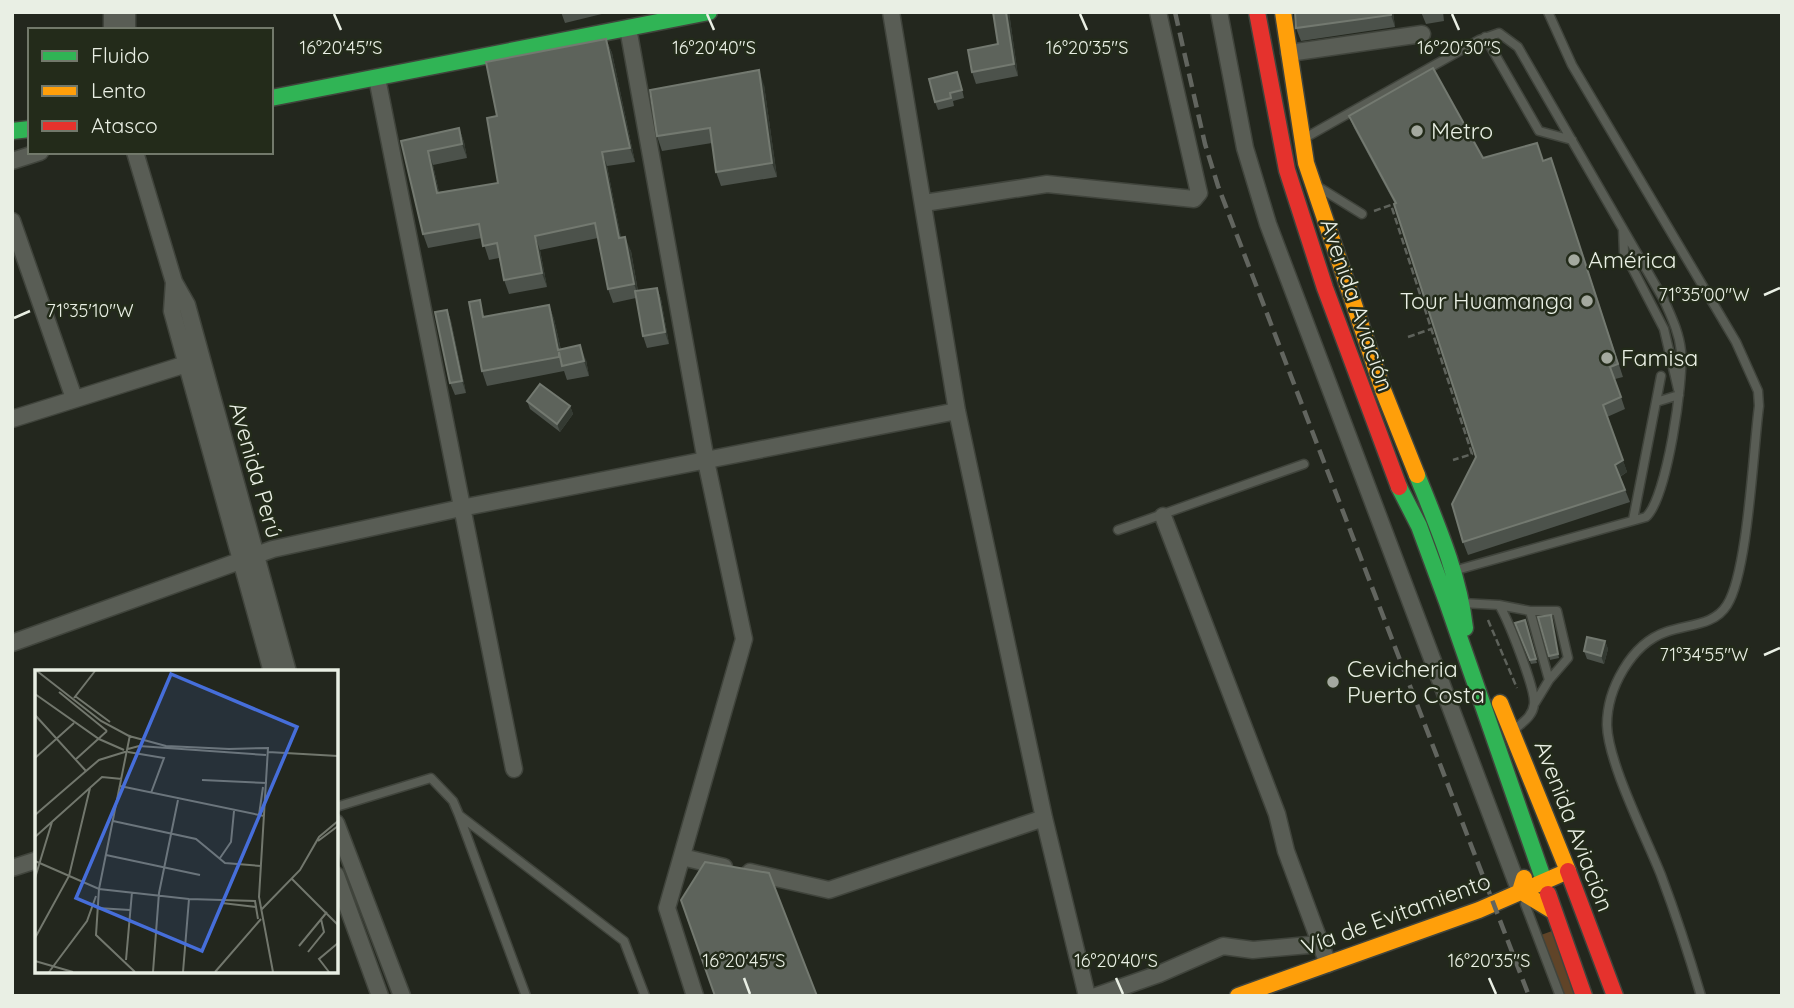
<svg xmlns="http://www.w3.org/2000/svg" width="1794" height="1008" font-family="Quicksand,sans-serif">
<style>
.green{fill:#604428}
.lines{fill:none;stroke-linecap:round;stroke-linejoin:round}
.lane-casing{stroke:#40443c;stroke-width:11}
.street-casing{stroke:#40443c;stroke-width:19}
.fast-casing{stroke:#40443c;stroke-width:19}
.slow-casing{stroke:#40443c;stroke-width:19}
.jam-casing{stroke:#40443c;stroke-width:19}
.path{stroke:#5e625b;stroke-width:2.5;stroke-dasharray:7 3.5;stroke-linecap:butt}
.lane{stroke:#595d55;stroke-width:8}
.street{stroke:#595d55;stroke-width:16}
.fast{stroke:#30b455;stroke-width:16}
.slow{stroke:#ff9f0a;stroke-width:16}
.jam{stroke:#e5322d;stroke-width:16}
.rail{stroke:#62655f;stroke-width:4.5;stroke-dasharray:14 7;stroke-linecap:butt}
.wall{fill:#4c524b}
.shaded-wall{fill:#343a32}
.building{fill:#5d635b;stroke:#737970;stroke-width:2}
.ticks{fill:none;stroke:#e9efe4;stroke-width:2.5}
.poi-dot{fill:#a4a99f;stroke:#232b1a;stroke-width:2.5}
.labels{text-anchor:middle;stroke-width:5;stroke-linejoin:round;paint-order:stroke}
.poi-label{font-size:23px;fill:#e9efe4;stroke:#232b1a;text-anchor:start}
.street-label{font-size:23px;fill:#e9efe4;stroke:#232b1a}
.inset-road{fill:none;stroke:#72776d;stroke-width:2}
.view{fill:#466eda;fill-opacity:0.15;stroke:#466eda;stroke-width:3.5}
.inset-edge{fill:none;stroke:#e9efe4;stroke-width:3.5}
.ticks-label{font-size:18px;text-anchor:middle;fill:#e9efe4;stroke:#232b1a;stroke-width:5;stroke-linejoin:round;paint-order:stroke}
</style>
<rect width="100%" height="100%" fill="#23271e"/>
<path class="green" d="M1552,931L1576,996H1564L1541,935Z"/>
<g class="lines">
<g class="lane-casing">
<path id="lane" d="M1548,12L1572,65L1736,342L1758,391L1759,406C1753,451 1748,572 1727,605C1714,626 1688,624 1666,632C1631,644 1607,689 1607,725C1608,763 1646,837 1661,875C1676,915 1689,955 1701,996
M1485,37L1539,131L1572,140
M1303,139L1479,40L1499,33L1518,47L1664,300C1671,316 1679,332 1681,351C1684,380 1667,498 1646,517L1453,571
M1320,188L1362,214
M1623,229L1624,252L1664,329L1678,389
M1656,402L1661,376
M1633,520L1656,402L1679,395
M1118,530L1304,464
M1462,603L1499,605C1508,619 1536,690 1534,704C1533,716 1523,722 1515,729
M1499,605L1530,611L1549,680L1535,703
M1530,611H1557L1568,658L1549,680
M336,807L431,778L453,801L459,815L624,941L645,996
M459,815L526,996
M1525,904L1560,996"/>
</g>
<g class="street-casing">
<path id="street" d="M112,12V30
M127,12V30
M891,12L957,411L1044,818L1087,996
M1219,12L1245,148L1268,224L1519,889
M628,28L706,461L744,639L667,908L695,996
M1289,53L1422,34
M377,78L514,769
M135,152L174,282L187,305L288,672
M12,161L40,152
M924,203L1047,184L1194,199L1199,193L1158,12
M12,221L74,398
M174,282L172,311L272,672
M12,419L196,361
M1163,516L1277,814L1286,851L1328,964
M12,643L273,549L461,508L957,411
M336,823L402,996
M682,857L724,867
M12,868L37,860
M750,872L829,890L1044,818
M336,875L380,996
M1096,996L1159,974L1223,946L1253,950L1320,944"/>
</g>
<g class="fast-casing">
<path id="fast" d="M271,98L709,12
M12,131L30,129
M1417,475C1437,525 1459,575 1465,628
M1399,487L1419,526L1447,602L1544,881"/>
</g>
<g class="slow-casing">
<path id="slow" d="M1283,12L1306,163L1383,390L1417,475
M1524,878L1520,891L1553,911
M1238,996L1479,910L1568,871L1500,703"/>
</g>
<g class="jam-casing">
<path id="jam" d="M1257,12L1287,170L1325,288L1399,487
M1568,871L1615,996
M1548,894L1584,996"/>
</g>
<path class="path" d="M1374,211L1391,205L1472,454L1453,460
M1408,337L1431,329
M1488,620L1517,688"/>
<use href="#lane" class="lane"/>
<use href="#street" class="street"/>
<use href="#fast" class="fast"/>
<use href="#slow" class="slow"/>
<use href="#jam" class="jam"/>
<path class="rail" d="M1175,12L1205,144L1218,186L1529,996"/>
</g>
<path class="wall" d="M561,12H610L565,23Z
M1009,12L1018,76L976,84L972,72L998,44Z
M1393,12L1395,27L1301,41L1296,28Z
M1421,12H1443L1444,21L1426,24Z
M606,39L612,53L635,162L607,166L621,238L631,251L638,291L657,288L661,299L669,344L647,348L643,336L636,298L613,303L608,289L598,238L540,250L547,287L509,294L504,280L499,258L489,260L482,238L428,248L423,234L401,141L459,128L464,142L467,158L433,165L439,192L498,183L497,116Z
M960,80L964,98L953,101L954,106L938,110L935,102Z
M764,85L777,177L721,186L716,172L712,143L662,151L657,136Z
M1349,116L1483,158L1544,161L1551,158L1623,377L1615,379L1625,409L1607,417L1627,472L1620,477L1630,502L1468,555L1463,542L1476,457L1395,204L1354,128Z
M549,305L554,319L561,350L586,360L589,376L567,380L564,371L487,386L482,371L485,317Z
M447,310L451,321L466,393L455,395L450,383Z
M527,401L570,406L573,414L560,432L530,409Z
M1551,615L1559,658L1550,660L1538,617Z
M1525,620L1537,663L1531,664L1515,623Z
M1605,641L1608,649L1604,664L1587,659L1584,651Z"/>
<path class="shaded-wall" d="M1006,12H1009L1018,76L1014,64Z
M1391,12H1393L1395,27L1391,15Z
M606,39L612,53L635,162L630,148Z
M759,70L764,85L777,177L772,163Z
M459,128L464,142L467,158L462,144Z
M428,151L433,165L442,207L437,193Z
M602,152L607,166L624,252L619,238Z
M535,236L540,250L547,287L542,273Z
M625,237L631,251L639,298L634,284Z
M657,288L661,299L669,344L665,332Z
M549,305L554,319L564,364L558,350Z
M447,310L451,321L466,393L462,381Z
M580,345L586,360L589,376L584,361Z
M570,406L573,414L560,432L557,424Z
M1623,460L1627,472L1619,477L1615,465Z
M1605,641L1608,649L1604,664L1601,656Z"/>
<path class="building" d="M993,12H1006L1014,64L972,72L968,50L998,44Z
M1295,12H1391V15L1296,28Z
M606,39L630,148L602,152L619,238L625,237L634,284L608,289L595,223L535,236L542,273L504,280L497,243L483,246L479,224L423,234L401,141L459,128L462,144L428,151L437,193L498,183L487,118L497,116L486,62Z
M1433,68L1483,158L1537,143L1543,161L1551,158L1618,364L1610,367L1621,397L1603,405L1623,460L1615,465L1625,490L1463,542L1452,504L1476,457L1394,204L1396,203L1349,116Z
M759,70L772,163L716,172L710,128L657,136L650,90Z
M957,72L962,90L950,93L951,98L935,102L929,79Z
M657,288L665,332L643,336L635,291Z
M480,300L483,317L549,305L558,350L580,345L584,361L562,366L559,352V357L482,371L469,302Z
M447,310L462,381L450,383L435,312Z
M540,384L570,406L557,424L527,401Z
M1551,615L1558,654L1549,656L1538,617Z
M1525,620L1536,659L1530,660L1515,623Z
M1587,637L1605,641L1601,656L1584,651Z
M705,862L769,873L817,996H715L681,900Z"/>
<path class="ticks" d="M334,14L341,30M707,14L714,30M1080,14L1087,30M1452,14L1459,30M1764,295L1780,288M14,318L30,311M1764,655L1780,648M744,978L750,994M1116,978L1123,994M1489,978L1496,994"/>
<g class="poi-dot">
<circle cx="1417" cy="131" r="7"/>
<circle cx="1574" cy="260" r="7"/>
<circle cx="1587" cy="301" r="7"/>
<circle cx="1607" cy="358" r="7"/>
<circle cx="1333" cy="682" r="7"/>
</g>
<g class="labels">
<g class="poi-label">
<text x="1431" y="139">Metro</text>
<text x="1588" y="268">América</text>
<text x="1573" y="309" text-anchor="end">Tour Huamanga</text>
<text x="1621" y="366">Famisa</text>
<text x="1347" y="677">Cevicheria<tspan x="1347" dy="26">Puerto Costa</tspan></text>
</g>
<g class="street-label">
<text transform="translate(1357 305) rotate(71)" y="8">Avenida Aviación</text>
<text transform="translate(256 470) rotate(74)" y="8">Avenida Perú</text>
<text transform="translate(1574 826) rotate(69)" y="8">Avenida Aviación</text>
<text transform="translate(1396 914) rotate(-20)" y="8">Vía de Evitamiento</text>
</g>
</g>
<g transform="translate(35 670)">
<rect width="303" height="303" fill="#23271e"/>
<path class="inset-road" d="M2,1L66,51L94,66L131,76L195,79M24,22L72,61M0,24L64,69L89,80M40,26L75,52M39,28L60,1M0,45L51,101L64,90L93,81M95,65L64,219L61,265L100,302M93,79L104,76L231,85M193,79L233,78L224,227L238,302M93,82L129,88L116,123M233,82L303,86M0,88L39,53M40,90L72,61M167,110L232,113M85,116L229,146M0,145L51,101M224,145L228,117M78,151L161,169L190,193L226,196M0,167L67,107L87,109M283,171L303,156M71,185L165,205M185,188L196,172L199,141M0,191L64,219L154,229L220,231L223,249M0,208L17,152M257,209L303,255M187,233L221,237M62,238L95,240M226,240L265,200L284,167L303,151M0,268L34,206L55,118M264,276L292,242M273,282L289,262L286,249M91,290L97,222M0,291L38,302M14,302L52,251L61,226M118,302L124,223L143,130M148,302L154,229M180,302L226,249M294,302L284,289L303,273"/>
<path class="view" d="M136,4L262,57L167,281L41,228Z"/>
<rect width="303" height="303" class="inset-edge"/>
</g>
<g class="ticks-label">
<text x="341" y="54">16°20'45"S</text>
<text x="714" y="54">16°20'40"S</text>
<text x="1087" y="54">16°20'35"S</text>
<text x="1459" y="54">16°20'30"S</text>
<text x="1704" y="301">71°35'00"W</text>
<text x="90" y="317">71°35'10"W</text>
<text x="1704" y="661">71°34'55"W</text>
<text x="744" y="967">16°20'45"S</text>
<text x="1116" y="967">16°20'40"S</text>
<text x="1489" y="967">16°20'35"S</text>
</g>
<rect width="1794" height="1008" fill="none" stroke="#e9efe4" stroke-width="28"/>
<rect x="28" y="28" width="245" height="126" fill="#232b1a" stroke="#72796b" stroke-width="2"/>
<rect x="42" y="51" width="35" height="10" fill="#30b455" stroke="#72796b" stroke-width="2"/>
<text x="91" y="63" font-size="21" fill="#e9efe4">Fluido</text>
<rect x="42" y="86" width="35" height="10" fill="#ff9f0a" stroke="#72796b" stroke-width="2"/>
<text x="91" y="98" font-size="21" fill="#e9efe4">Lento</text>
<rect x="42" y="121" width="35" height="10" fill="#e5322d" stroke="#72796b" stroke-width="2"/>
<text x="91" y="133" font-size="21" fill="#e9efe4">Atasco</text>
</svg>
